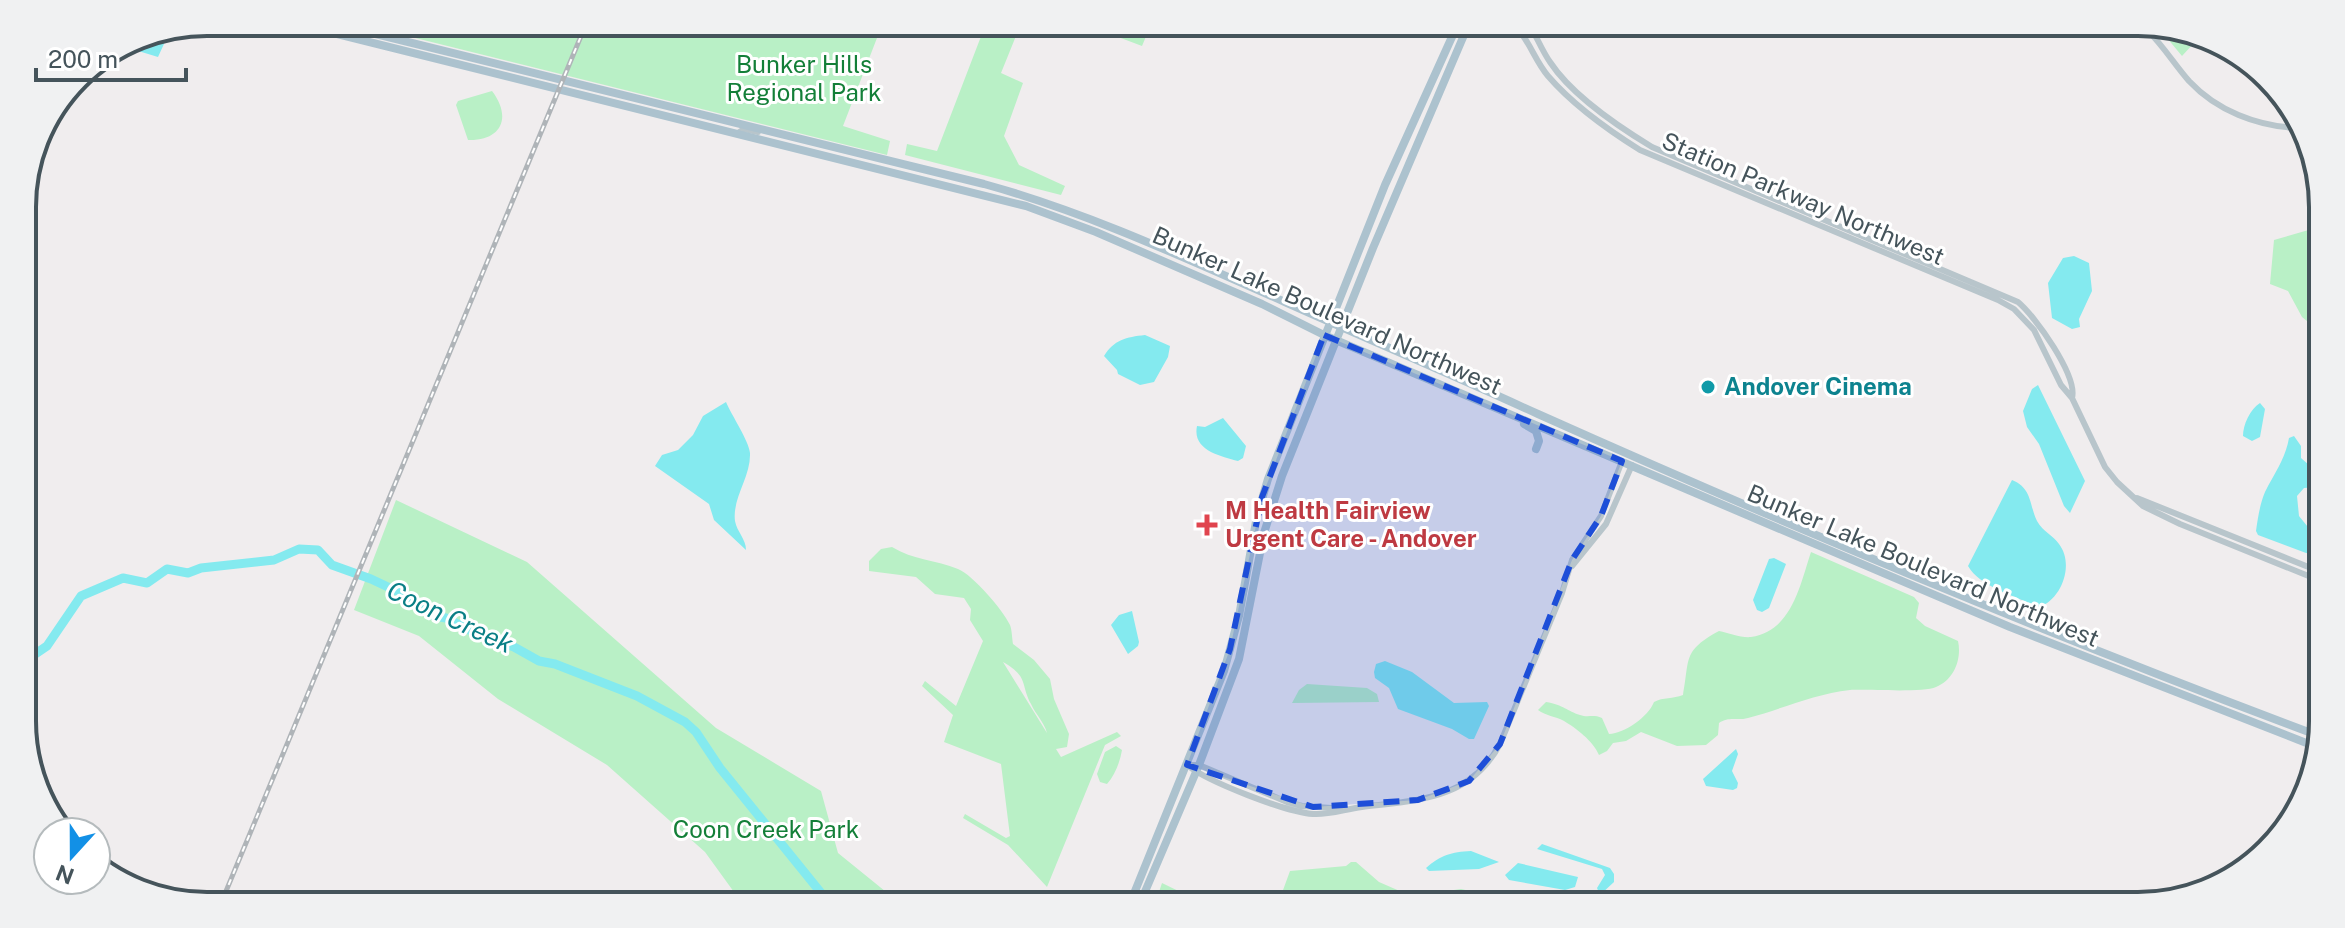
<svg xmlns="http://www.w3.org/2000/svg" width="2345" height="928" font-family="'Public Sans',sans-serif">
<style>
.green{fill:#b9f0c6;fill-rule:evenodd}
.water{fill:#84eaef}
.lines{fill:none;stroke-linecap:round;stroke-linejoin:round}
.river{stroke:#84eaef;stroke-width:9}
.minor{stroke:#b8c5cb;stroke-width:6}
.major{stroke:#acc2ce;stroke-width:8}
.rail-casing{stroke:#afb4b8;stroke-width:5}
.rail{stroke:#fff;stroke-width:2;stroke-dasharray:6;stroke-linecap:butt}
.marked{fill:#1d4ed8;fill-opacity:0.2;stroke:#1d4ed8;stroke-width:6;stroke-dasharray:16 10;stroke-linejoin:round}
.culture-dot{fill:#0f9aa8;stroke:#fff;stroke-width:3}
.health-dot{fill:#e0444e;stroke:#fff;stroke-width:3}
.labels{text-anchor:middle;stroke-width:6;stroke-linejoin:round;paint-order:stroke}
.park-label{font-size:24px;fill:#137f38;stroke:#fff}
.street-label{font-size:24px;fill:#45545b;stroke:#fff}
.culture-label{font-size:24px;font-weight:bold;fill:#0d838f;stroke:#fff;text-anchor:start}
.health-label{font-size:24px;font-weight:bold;fill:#be3a42;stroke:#fff;text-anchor:start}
.water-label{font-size:26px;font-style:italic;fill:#0a7f86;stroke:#fff}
.rim{fill:none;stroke:#45545b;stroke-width:4}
</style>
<rect width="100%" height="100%" fill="#f0edee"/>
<path class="green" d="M355,23L882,25L843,126L890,141L887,155Z
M985,26H1020L1001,73L1023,83L1004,136L1019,165L1065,186L1061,195L905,155L907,144L937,151Z
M1089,26L1150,27L1142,46Z
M2162,32H2198L2194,43L2182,56Z
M492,91C512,117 502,141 468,140L456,105L458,101Z
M2312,229L2321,239L2319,327L2312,325L2302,317L2288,291L2270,284L2274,240Z
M396,500L527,562L716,728L821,791L838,853L896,900L739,899L705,852L607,765L498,699L419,636L354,610Z
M892,547C913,560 936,560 958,569C973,575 1003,610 1010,625C1012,630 1012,638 1013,644L1034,660L1050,679L1054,699L1069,734L1067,747L1056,749L1061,757L1117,732L1121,736L1105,745L1047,887L1008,845L963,818L965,814L1006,838L1010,836L1001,764L944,742L953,715L922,686L925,681L956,706L983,641L970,620L971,609L964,598L935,594L916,577L869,571V561L881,549ZM1003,662C1029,677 1020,683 1031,704C1036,715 1044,722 1047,733Z
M1811,552L1914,597L1919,603L1916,618L1925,626L1958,641C1962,659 1954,680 1936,687C1923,693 1868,689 1850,690C1814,694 1782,709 1748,718C1737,721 1729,716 1719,723L1718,735L1706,745L1677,746L1641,732L1626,741L1613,743L1607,751L1599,755C1593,741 1576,728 1564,721C1555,716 1546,716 1538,710L1546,702C1564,705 1567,711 1580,715C1588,718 1593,714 1602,718L1609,734C1625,733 1648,717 1654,702C1663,697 1673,699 1683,695C1690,659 1682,651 1719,631C1729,633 1741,638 1751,637C1792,631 1800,585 1811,552Z
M1307,684L1367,688L1377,694L1379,702L1292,703L1299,690Z
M1116,746L1122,750C1120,762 1115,775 1107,784L1100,782L1097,774L1105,752Z
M1351,862H1356L1379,882L1402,892L1425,894L1461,889L1525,903L1279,901L1290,871L1346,866Z
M1162,883L1199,901H1156Z"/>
<path class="water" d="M169,33L158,57L135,50L132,47L133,39L141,35Z
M2074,256L2089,263L2092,291L2079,319L2080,327L2072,329L2052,318L2048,283L2063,258Z
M1145,335L1170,346L1168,357L1154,382L1140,385L1118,374L1117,370L1104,356C1114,340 1126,337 1145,335Z
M2038,385L2085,481L2070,513L2064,506L2039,444L2027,427L2023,411L2032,389Z
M726,402C732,416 749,441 750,453C751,477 732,498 735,521C737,532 746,539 746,550L714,520L709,504L655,466L662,455L678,450L693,435L703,416Z
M2260,403L2265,409L2260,437L2252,441L2243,436C2243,425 2250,409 2260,403Z
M1223,418L1246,446L1243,458L1238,461C1220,456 1192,450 1197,426L1205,427Z
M2294,436L2301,446V458L2317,472V487L2304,488L2297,496L2299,516L2316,537V554L2306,553L2258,535L2256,531C2258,517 2260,504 2265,492C2275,472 2285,460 2289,438Z
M2012,480C2032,488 2029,504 2037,521C2043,532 2053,535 2059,544C2075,565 2061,600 2039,607C2017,597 1980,587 1968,566Z
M1774,558L1786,564L1769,608L1762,612L1757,610L1753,600L1769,559Z
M1132,611L1139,642L1138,646L1128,654L1111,625L1119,615Z
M1385,661L1412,672L1454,703L1487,702L1489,706L1474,739H1469L1452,729L1398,709L1389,688L1375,678L1374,672L1376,664Z
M1736,749L1738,754L1732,771L1738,783L1737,788L1733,790L1706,786L1703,779Z
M1542,844L1610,868L1614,874V882L1600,895L1597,888L1605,875L1602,869L1537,849Z
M1471,851L1499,862L1479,869L1429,871L1426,868C1441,855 1451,852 1471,851Z
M1518,863L1578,877L1575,887L1565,890L1509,880L1505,875Z"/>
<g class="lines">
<path class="river" d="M25,661L47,646L81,596L123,578L147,583L167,569L188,573L201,568L274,560L299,549L318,550L332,565L371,579L405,595L434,616L446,618L479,635L514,647L539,661L555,664L637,696L685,722L696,732L720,768L826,899"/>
<path class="minor" d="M1518,29C1530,43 1536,62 1548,76C1573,105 1608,130 1640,150L1998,300L2014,309L2034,330L2061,385L2072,398L2105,467L2117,482L2143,506L2180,524L2316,579
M1532,29C1538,40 1543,52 1550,62C1571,94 1619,127 1652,147L2018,302C2035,316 2078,376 2072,398
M2149,32C2164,47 2175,65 2189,81C2217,111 2257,126 2297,128
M62,99L82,71
M738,133L744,129L758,132
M2137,498L2316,570
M1572,566L1606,524L1632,465
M1187,765C1208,782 1286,812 1313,814C1330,815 1345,809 1362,807C1418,800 1470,800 1500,744L1562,593L1572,560L1601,516L1622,461
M1187,765H1199L1287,802L1302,806L1346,809"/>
<path class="major" d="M289,22L1026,206L1096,232L1262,304L1324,335L2010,627L2314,746
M331,23L984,184C1089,213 1187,259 1287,303C1370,340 1455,376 1538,414C1793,528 2052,636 2314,734
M1524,424L1536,431L1539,441L1536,449
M1131,901L1224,671L1239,616L1257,516L1268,479L1385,185L1456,28
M1141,901L1199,765L1239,659L1264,533L1282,476L1373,248L1467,28"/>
<g class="rail-casing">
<path id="rail" d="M224,896L586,24"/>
</g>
<use href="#rail" class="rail"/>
</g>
<path class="marked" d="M1324,335L1622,461L1601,516L1572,560L1500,744L1469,781L1418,800L1313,807L1187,765L1230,649L1262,497Z"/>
<circle class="culture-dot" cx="1708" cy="387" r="8"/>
<path class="health-dot" d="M1203 513h8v8h8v8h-8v8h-8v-8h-8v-8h8z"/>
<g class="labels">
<g class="park-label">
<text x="804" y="73">Bunker Hills<tspan x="804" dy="28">Regional Park</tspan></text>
<text x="766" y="838">Coon Creek Park</text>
</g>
<g class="street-label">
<text transform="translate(1803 199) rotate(23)" y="8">Station Parkway Northwest</text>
<text transform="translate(1327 311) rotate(24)" y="8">Bunker Lake Boulevard Northwest</text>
<text transform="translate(1923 566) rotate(23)" y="8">Bunker Lake Boulevard Northwest</text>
</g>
<g class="culture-label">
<text x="1724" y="395">Andover Cinema</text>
</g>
<g class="health-label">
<text x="1225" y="519">M Health Fairview<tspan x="1225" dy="28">Urgent Care - Andover</tspan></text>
</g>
<g class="water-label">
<text transform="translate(450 617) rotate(25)" y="9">Coon Creek</text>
</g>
</g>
<path d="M0 0H2345V928H0ZM207 36H2138A171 171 0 0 1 2309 207V721A171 171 0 0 1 2138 892H207A171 171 0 0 1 36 721V207A171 171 0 0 1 207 36Z" fill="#f0f1f2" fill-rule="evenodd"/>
<path class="rim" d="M207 36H2138A171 171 0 0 1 2309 207V721A171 171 0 0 1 2138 892H207A171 171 0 0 1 36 721V207A171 171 0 0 1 207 36Z"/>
<g transform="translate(72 856) rotate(201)"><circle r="38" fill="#ffffff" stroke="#b5bbbd" stroke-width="2"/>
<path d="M0-6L14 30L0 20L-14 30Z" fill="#1290e6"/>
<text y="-12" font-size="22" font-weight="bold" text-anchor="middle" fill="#45545b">N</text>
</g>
<path d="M36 68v12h150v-12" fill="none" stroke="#45545b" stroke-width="4"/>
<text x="48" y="68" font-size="24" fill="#45545b" stroke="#ffffff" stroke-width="6" paint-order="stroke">200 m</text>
</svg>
